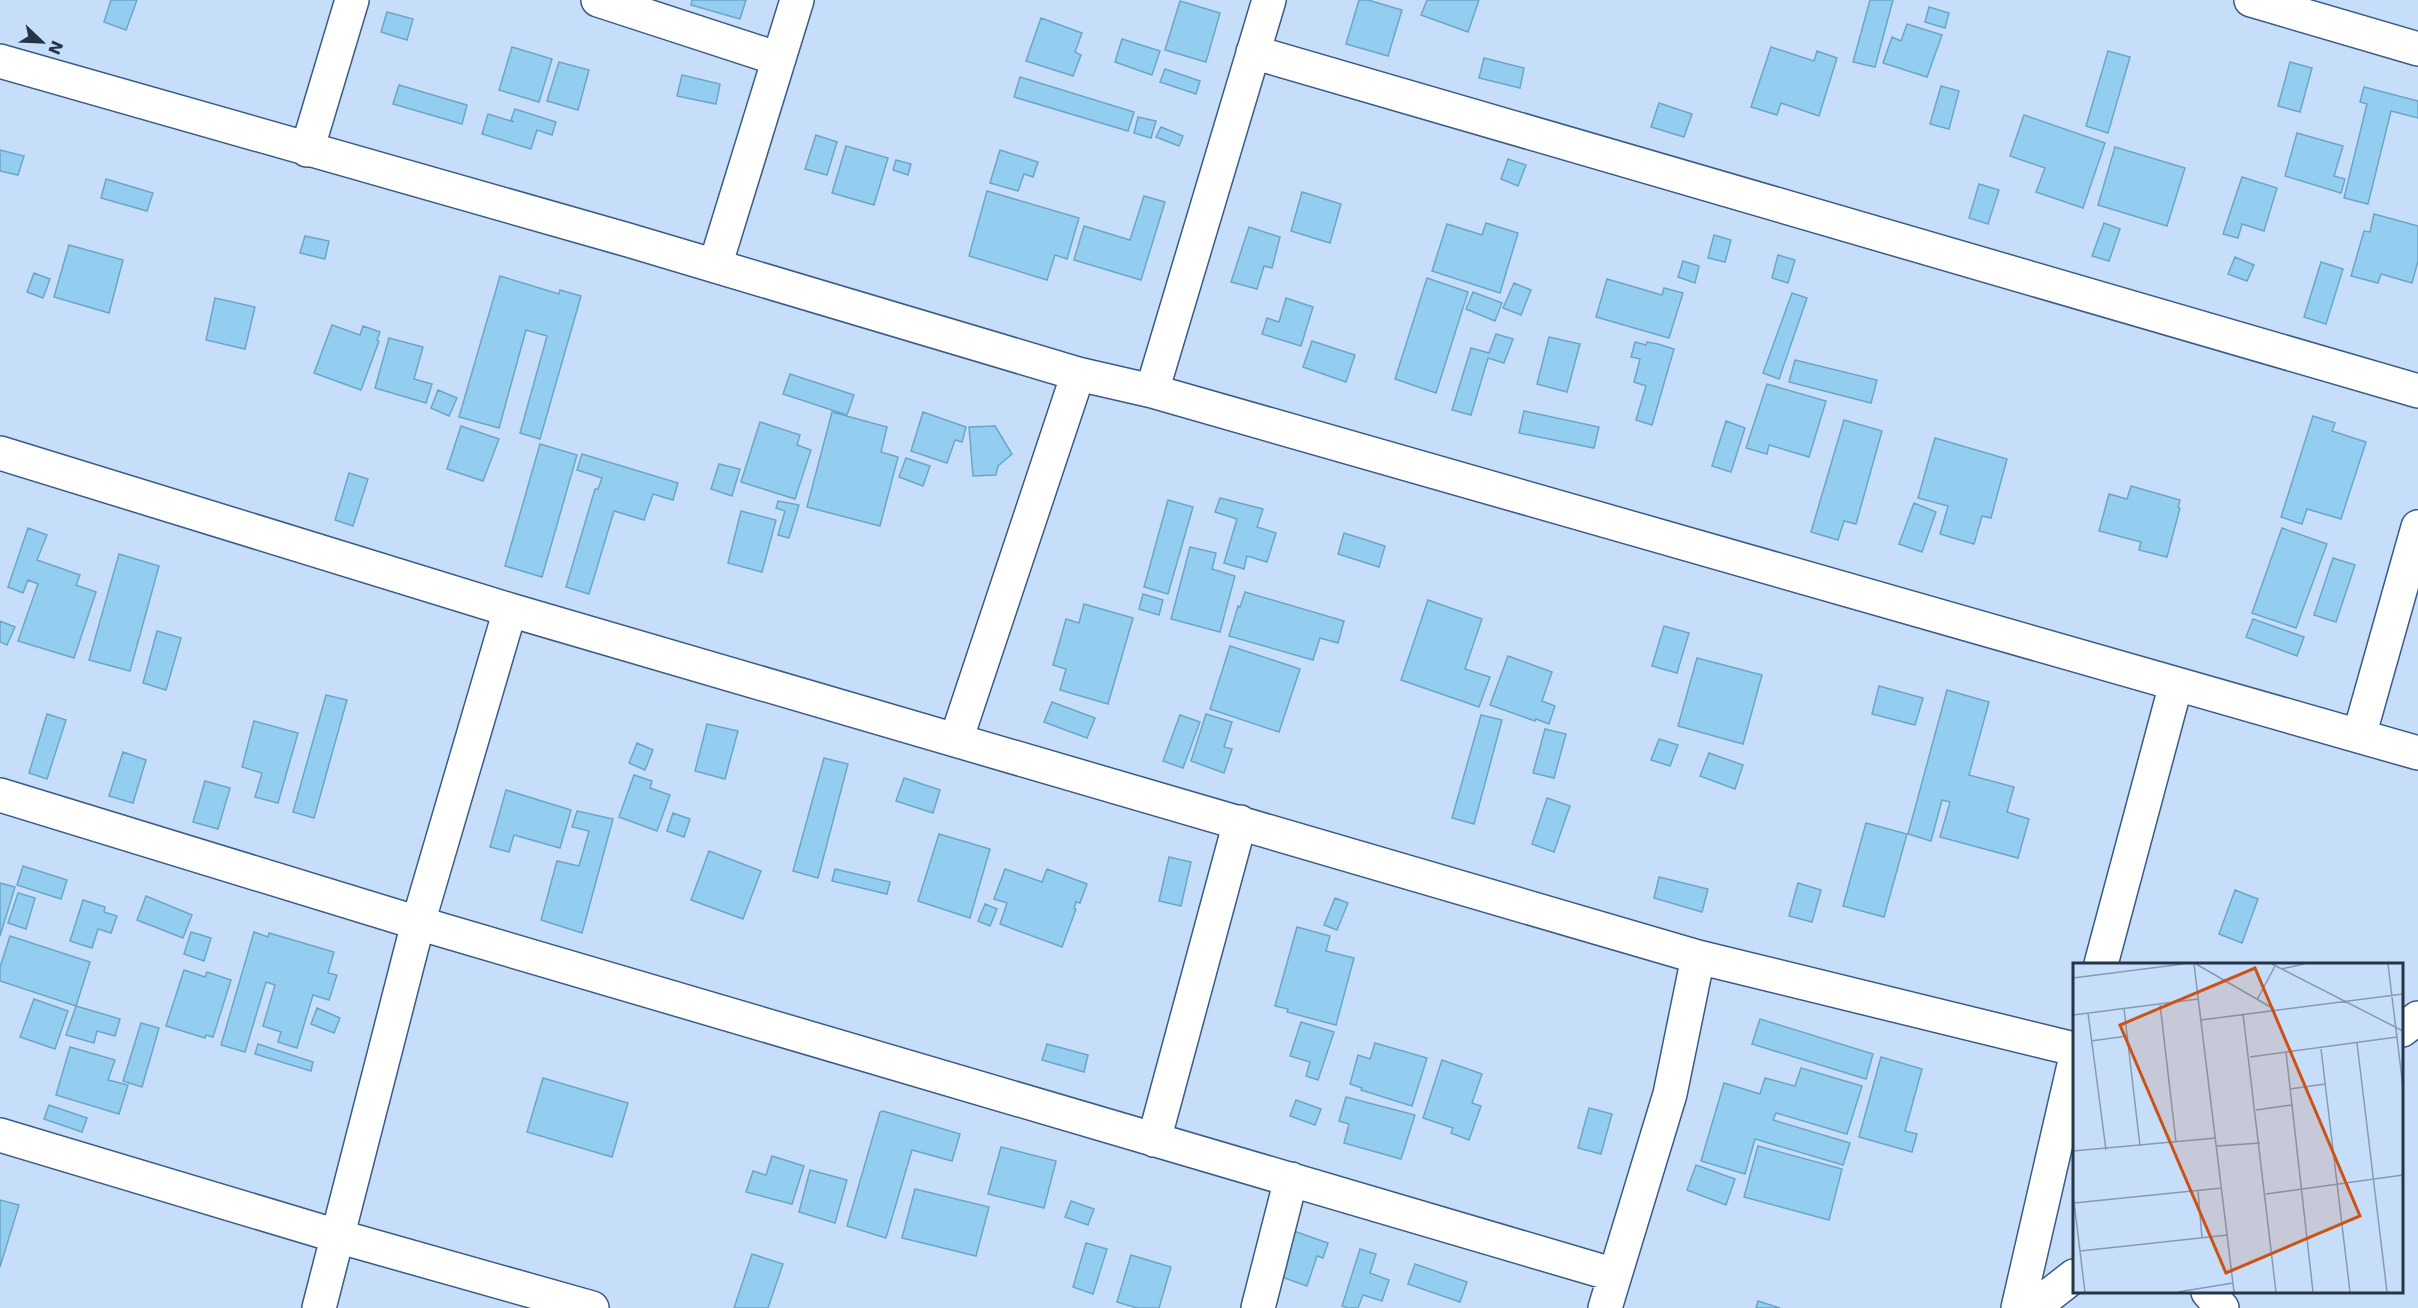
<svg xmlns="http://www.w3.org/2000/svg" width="2418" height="1308" font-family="'DejaVu Sans',sans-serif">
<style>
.building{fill:#93cef1;stroke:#6ca6c7;stroke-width:1.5}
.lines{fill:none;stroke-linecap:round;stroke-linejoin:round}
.street-casing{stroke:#3b5b85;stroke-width:36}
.street{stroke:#fff;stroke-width:33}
.inset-road{fill:none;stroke:#869ab3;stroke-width:1.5}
.view{fill:#cb5315;fill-opacity:0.15;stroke:#cb5315;stroke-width:3}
.inset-edge{fill:none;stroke:#253447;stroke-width:3}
</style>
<rect width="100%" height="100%" fill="#c7defb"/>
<path class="building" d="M111,0H137L126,30L104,22Z
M692,0H746L740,19L691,5Z
M1359,0H1368L1402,10L1388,56L1346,44Z
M1427,0H1479L1468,32L1421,15Z
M1870,0H1893L1875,67L1853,62Z
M1180,1L1220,13L1206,62L1165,50Z
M1929,7L1949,13L1945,28L1925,22Z
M387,12L413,19L407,40L381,32Z
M1041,18L1082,33L1075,52L1081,55L1073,76L1026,61Z
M1907,24L1942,35L1927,77L1883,63L1892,37L1901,41Z
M1122,39L1160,51L1152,75L1115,62Z
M512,47L552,59L539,102L499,90Z
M1771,47L1814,61L1817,51L1837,58L1819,116L1781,103L1777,115L1751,107Z
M2108,51L2130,57L2108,133L2086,126Z
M1484,58L1524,68L1520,88L1479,78Z
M559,62L589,70L578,110L547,101Z
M2290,62L2312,68L2300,112L2278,106Z
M1165,69L1200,81L1196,94L1160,82Z
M682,75L720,84L716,104L677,96Z
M1020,77L1134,112L1128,131L1014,97Z
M399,85L467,105L462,124L393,104Z
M1941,86L1959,91L1949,129L1930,124Z
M2364,87L2418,101V118L2391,111L2368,204L2344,198L2367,104L2360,102Z
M1659,103L1692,114L1684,137L1651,127Z
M515,109L556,122L552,135L537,130L531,149L482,134L488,114L514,122L511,120Z
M2024,115L2105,143L2083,208L2036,192L2045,168L2010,156Z
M1138,117L1156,121L1151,138L1134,133Z
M1161,127L1183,136L1179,146L1156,137Z
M2297,133L2343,146L2334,176L2345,179L2341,193L2285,176Z
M816,135L837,142L827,175L805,169Z
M846,146L888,158L874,205L832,193Z
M2115,147L2185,168L2167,226L2098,205Z
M0,150L24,156L18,175L0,171Z
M1000,150L1038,162L1033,177L1024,174L1018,191L990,183Z
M1508,159L1526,165L1518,186L1501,179Z
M896,160L911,164L908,175L893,170Z
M2242,177L2277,188L2264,231L2242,224L2238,238L2223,234Z
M106,179L153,193L147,211L101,198Z
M1979,184L1999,190L1988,224L1969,218Z
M987,191L1079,218L1067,259L1055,255L1047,280L969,256Z
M1302,192L1341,204L1330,243L1291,231Z
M1144,196L1165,202L1141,280L1074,260L1084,226L1130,240Z
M2374,214L2418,226V261L2412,283L2381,274L2378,283L2351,276L2364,231L2370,232Z
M1486,223L1518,233L1500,293L1432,271L1447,224L1482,235Z
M2104,223L2120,229L2109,261L2092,256Z
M1249,227L1280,237L1272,268L1264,266L1257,289L1231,282Z
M1714,235L1731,240L1725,262L1708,258Z
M305,236L329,241L325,259L300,253Z
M69,245L123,260L109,313L54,297Z
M1778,255L1795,260L1788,283L1772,278Z
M2235,257L2254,265L2247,281L2228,274Z
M1683,261L1699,266L1695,283L1678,277Z
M2321,262L2343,269L2326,324L2304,317Z
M34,273L50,279L43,298L27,292Z
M500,276L559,294L560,290L581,296L540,439L520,433L547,336L526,330L499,428L459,417Z
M1427,278L1468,292L1436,393L1395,379Z
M1607,279L1662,295L1664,288L1683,293L1669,338L1596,317Z
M1514,283L1531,290L1521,315L1503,308Z
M1473,292L1502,303L1495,321L1466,309Z
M1792,293L1807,298L1779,379L1763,373Z
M215,298L255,307L245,349L206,340Z
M1286,298L1313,307L1301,346L1262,334L1267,318L1279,322Z
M332,325L360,335L363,326L380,332L377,340L379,341L361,390L314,373Z
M1496,334L1513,339L1504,363L1488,358L1471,415L1452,410L1471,348L1489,353Z
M1549,337L1580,344L1567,392L1537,384Z
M389,338L423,347L414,379L432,384L426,403L375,388Z
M1312,341L1355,355L1346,382L1303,367Z
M1635,342L1646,345L1647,342L1658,344L1674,349L1652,425L1636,420L1646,386L1634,382L1640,359L1631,357Z
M1795,360L1877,380L1871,403L1789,382Z
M790,374L854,395L847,415L783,394Z
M1767,384L1826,401L1809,457L1769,445L1767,454L1746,448Z
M438,390L457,398L449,416L431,408Z
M1524,411L1599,427L1594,448L1519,433Z
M832,412L887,427L881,452L898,457L880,526L807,507Z
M923,412L966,427L962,442L955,440L947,463L911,451Z
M2313,416L2335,423L2332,431L2366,442L2341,519L2307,509L2302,524L2281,517Z
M1844,420L1882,431L1856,524L1844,521L1838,540L1811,532Z
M1726,421L1745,428L1731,472L1712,466Z
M760,422L800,435L797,445L811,450L795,499L741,482Z
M461,426L499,439L483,481L447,469Z
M995,426L1012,454L998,466L996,475L973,476L969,427Z
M1935,438L2007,459L1991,518L1982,516L1974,544L1940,534L1948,506L1918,498Z
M540,444L577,455L542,577L505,566Z
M582,454L678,483L673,500L653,494L644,520L614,511L589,594L566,587L595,489H598L602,478L577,470Z
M906,458L930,466L923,486L899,477Z
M719,464L740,469L732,496L711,489Z
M349,473L368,479L353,526L335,520Z
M2131,486L2180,500L2178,507L2180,508L2167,557L2139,550L2141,542L2099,531L2109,494L2127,499Z
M1220,498L1263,509L1257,527L1276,533L1267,562L1247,556L1244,569L1224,563L1237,519L1215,512Z
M1168,500L1193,507L1168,594L1144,587Z
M778,501L799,505L789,538L778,535L785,511L776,508Z
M1914,503L1936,512L1922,552L1899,544Z
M741,511L776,520L762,572L728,563Z
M28,528L47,535L37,560L80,575L76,585L96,592L74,658L18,641L38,584L28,580L23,593L8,587Z
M2282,528L2327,544L2296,628L2252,613Z
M1344,533L1385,546L1379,567L1338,554Z
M1190,547L1216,553L1212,569L1235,576L1220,632L1171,619Z
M119,554L159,566L130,671L89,660Z
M2333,558L2355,565L2336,622L2314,615Z
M1245,592L1344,621L1338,643L1320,638L1313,660L1229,636L1238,606L1240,607Z
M1143,594L1163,600L1159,615L1139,609Z
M1428,600L1482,619L1465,669L1490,677L1479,707L1401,680Z
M1084,604L1133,618L1108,704L1060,690L1066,669L1053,665L1066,619L1079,623Z
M2253,619L2304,637L2297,656L2246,637Z
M0,621L15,627L7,645L0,642Z
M1664,626L1689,633L1677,673L1652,666Z
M157,631L181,638L166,690L143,683Z
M1230,646L1300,669L1279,732L1210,709Z
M1508,656L1552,672L1542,701L1555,706L1549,724L1536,719L1535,721L1490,705Z
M1697,658L1762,675L1743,744L1678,726Z
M1879,686L1923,698L1915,725L1872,714Z
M1947,690L1989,702L1969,775L2014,787L2007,812L2029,819L2018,858L1940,837L1950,802L1942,800L1931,841L1908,834Z
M326,695L347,700L314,818L293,812Z
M1052,702L1095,718L1087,738L1044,722Z
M47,714L66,720L47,779L29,773Z
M1206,714L1232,722L1224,747L1232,749L1224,773L1191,761Z
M1180,715L1200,722L1183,768L1163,761Z
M1481,715L1502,720L1474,824L1452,818Z
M254,721L298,733L278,803L255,797L262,773L242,767Z
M707,724L738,731L725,779L695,771Z
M1545,729L1566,734L1554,778L1533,773Z
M1659,739L1678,745L1670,766L1651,760Z
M637,743L653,750L645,770L629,763Z
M123,752L146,760L133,803L109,796Z
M1709,753L1743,765L1735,789L1700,776Z
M824,758L848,764L818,878L793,871Z
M634,775L652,781L650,788L670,795L657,831L619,817Z
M904,778L940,790L933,813L896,801Z
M205,781L230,788L218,829L193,822Z
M506,790L571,810L560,848L514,835L509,852L490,847Z
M1547,798L1570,806L1554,852L1532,844Z
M577,811L613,819L582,933L541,920L557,861L579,866L589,831L572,827Z
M673,813L690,819L684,837L667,831Z
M1866,823L1907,834L1884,917L1843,906Z
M939,834L990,849L970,918L918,901Z
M709,851L761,871L743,919L691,900Z
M1169,857L1191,862L1181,906L1159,901Z
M23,866L67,880L61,899L17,885Z
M835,869L890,882L887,894L832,881Z
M1005,869L1042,882L1047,869L1087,884L1080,903L1076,902L1074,908L1076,909L1062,947L1000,924L1007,903L994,899Z
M1659,877L1708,889L1702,912L1654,898Z
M0,883L15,887L0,936Z
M1798,883L1821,890L1812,922L1789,916Z
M2235,890L2258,899L2242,943L2219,934Z
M18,893L35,898L26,929L8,923Z
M146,896L192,915L183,938L137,920Z
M1335,898L1348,903L1337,930L1324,925Z
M83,900L105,907L104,912L117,916L111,933L98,929L92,948L70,941Z
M985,904L997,909L990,926L978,921Z
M1297,927L1330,936L1326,951L1354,958L1336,1025L1287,1012L1288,1009L1275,1006Z
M191,932L211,938L204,961L184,954Z
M254,932L268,937L269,933L334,952L328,973L337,975L329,1000L313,995L297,1048L278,1042L281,1032L263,1026L275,985L266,982L245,1052L221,1045Z
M10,936L90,962L76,1006L0,981V967Z
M184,970L205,977L207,972L231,980L213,1037L206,1035L205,1038L166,1026Z
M34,999L68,1011L55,1049L20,1037Z
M76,1006L120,1019L115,1036L97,1031L94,1043L66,1035Z
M317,1008L340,1018L334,1033L311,1024Z
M1760,1019L1873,1054L1866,1079L1752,1044Z
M1301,1022L1334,1032L1318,1080L1306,1076L1310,1062L1290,1056Z
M141,1023L159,1028L142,1087L123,1081Z
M1375,1043L1427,1058L1412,1106L1361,1090L1362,1088L1350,1084L1358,1055L1370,1059Z
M258,1044L313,1062L311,1071L255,1054Z
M1047,1044L1088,1055L1084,1072L1042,1060Z
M70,1047L115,1060L108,1080L128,1085L119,1114L56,1095Z
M1881,1057L1922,1069L1905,1131L1917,1134L1912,1152L1859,1137Z
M1442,1060L1482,1074L1472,1103L1481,1106L1469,1140L1451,1133L1453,1128L1423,1118Z
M1801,1068L1862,1086L1847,1134L1776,1113L1773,1120L1850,1143L1843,1165L1755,1139L1745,1174L1701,1161L1724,1083L1760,1094L1765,1078L1795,1086Z
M543,1078L628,1103L612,1157L527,1132Z
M1346,1097L1415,1115L1401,1159L1344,1143L1349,1124L1339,1121Z
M1296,1100L1321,1109L1315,1125L1290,1116Z
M49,1105L87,1118L82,1132L44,1119Z
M1589,1108L1612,1114L1601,1154L1578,1148Z
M883,1111L960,1134L952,1161L912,1150L886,1238L847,1226L880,1112Z
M1758,1146L1842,1169L1829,1220L1744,1197Z
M1001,1147L1056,1161L1044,1208L988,1194Z
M772,1156L804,1166L792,1204L746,1192L753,1171L766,1175Z
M1696,1165L1735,1179L1726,1205L1687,1190Z
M810,1170L847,1180L835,1223L799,1212Z
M915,1189L989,1207L976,1256L902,1238Z
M0,1200L19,1205L0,1267Z
M1071,1201L1094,1209L1088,1225L1065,1217Z
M1291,1230L1328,1243L1323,1258L1317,1256L1307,1286L1276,1275Z
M1086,1243L1107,1249L1093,1294L1073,1287Z
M1360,1249L1376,1254L1370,1273L1389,1280L1382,1301L1363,1295L1358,1308H1348L1342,1306Z
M752,1254L783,1264L768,1308H734Z
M1131,1255L1171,1267L1159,1308H1137L1117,1302Z
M1415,1264L1467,1282L1460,1302L1408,1284Z
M1758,1301L1780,1308H1756Z"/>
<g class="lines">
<g class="street-casing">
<path id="street" d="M598,0L779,59
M2251,0L2418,49
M1253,52L2418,391
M0,61L628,240L1078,374L1152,391L2418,753
M307,150L352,0
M715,266L797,0
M1152,391L1269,0
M0,453L510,610L1698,957L2074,1049
M2359,736L2418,527
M956,740L1078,374
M0,795L418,923L1615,1275
M2101,964L2176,684
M2402,1030L2418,1018
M0,1135L337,1236L592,1308
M1154,1140L1240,822
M2208,1292L2222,1308
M319,1308L418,923L510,610
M1258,1308L1291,1179
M1605,1308L1670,1094L1698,957
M2018,1308L2074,1065
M2033,1308L2074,1276"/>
</g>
<use href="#street" class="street"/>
</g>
<g transform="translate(2073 963)">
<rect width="330" height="330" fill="#c7defb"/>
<path class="inset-road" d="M121,1L161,329M123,1L201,46M199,1L330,68M315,1L330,124M208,6L231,1M0,15L110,1M184,37L202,3M87,41L103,179M51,46L67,183M15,50L33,187M170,51L203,329M0,52L125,36M128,57L330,31M18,78L54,73M284,80L314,329M248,86L277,329M213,89L240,329M177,94L324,74M217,126L252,121M183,147L219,142M144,183L187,180M0,188L143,175M125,228L129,275M0,231L12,329M193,231L330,212M1,240L149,225M7,288L155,272M105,329L160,320"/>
<path class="view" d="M182,5L287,253L153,310L47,62Z"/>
<rect width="330" height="330" class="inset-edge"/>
</g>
<g transform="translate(42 42) rotate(113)" stroke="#c7defb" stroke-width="4.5" paint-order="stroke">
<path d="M0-4.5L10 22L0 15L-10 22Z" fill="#253447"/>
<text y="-9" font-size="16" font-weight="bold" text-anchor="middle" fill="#253447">N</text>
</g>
</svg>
